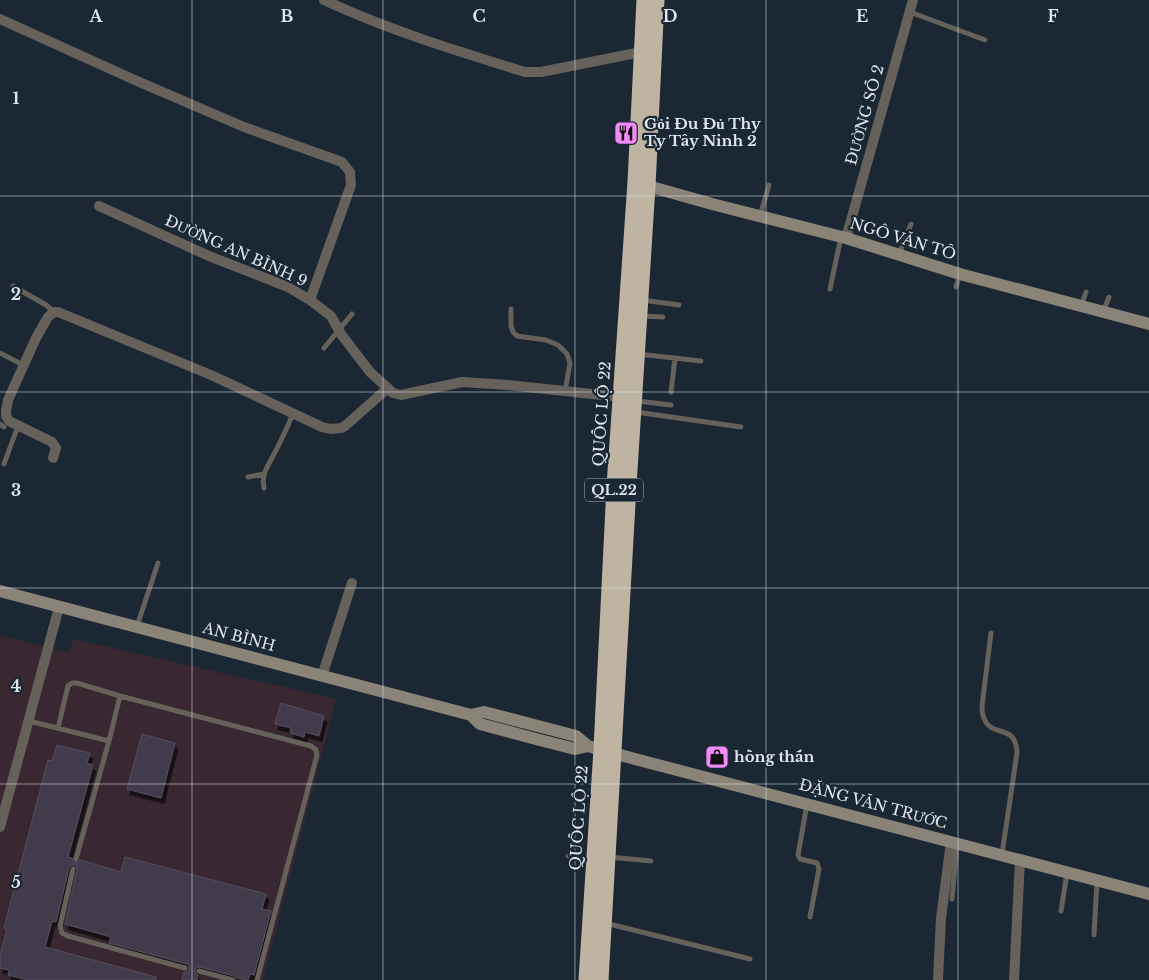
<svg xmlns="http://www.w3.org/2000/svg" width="1149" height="980" font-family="'Libre Baskerville',serif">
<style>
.industrial{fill:#392831}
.building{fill:#423b4b;stroke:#554e5f;filter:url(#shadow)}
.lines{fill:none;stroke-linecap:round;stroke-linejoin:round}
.lane{stroke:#66615a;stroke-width:5}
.street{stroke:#66615a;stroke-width:10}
.secondary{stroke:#8a8377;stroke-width:12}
.highway{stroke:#bfb4a1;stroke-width:15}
.grid{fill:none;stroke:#dde6ee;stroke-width:1;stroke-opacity:0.55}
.labels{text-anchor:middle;stroke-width:4.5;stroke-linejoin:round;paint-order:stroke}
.shield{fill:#1b2833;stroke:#a3adb6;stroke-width:1}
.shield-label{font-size:14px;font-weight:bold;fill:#dde6ee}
.street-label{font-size:15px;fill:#dde6ee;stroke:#1b2833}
.poi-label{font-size:15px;font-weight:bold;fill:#dde6ee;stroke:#1b2833;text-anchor:start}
.grid-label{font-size:16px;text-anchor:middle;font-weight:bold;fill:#dde6ee;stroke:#1b2833;stroke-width:4.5;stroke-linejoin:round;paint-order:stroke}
</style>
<defs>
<filter id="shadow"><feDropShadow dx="3" dy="5.5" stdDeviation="0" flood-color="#0009"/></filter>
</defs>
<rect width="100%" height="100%" fill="#1b2833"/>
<path class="industrial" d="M0,635L69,653L73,639L336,699L263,980H0Z"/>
<path class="building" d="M281,703L324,716L319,736L305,732L304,737L290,733L291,728L275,724Z
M142,734L175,743L161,798L127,789Z
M57,745L90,753L87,763L93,765L68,857L72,858L73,862L78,863L80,860L121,872L125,857L266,894L262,909L271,911L254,975L250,974L248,980L237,978L234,976L200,967L196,968L195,970L196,974L198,975L197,980H182L184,972H187L189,970V966L187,964L109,943L111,937L65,924L77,870L76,866L73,865L70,866L69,868L56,922L52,921L45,947L156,977V980H28L8,975L9,970L0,968V956L7,929L4,928L48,760L52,761Z"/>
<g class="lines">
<path class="lane" d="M910,12L985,40
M760,216L769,185
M899,254L911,224
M13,286L46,305L54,312
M956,287L960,274
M830,289L841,237
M642,300L679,305
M1081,306L1086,292
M511,309V326L513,332L517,336L546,340L558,345L567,354L570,363L565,391
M1103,312L1109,297
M641,316L663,317
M324,348L352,314
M0,353L23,365
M638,354L701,361
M671,392L675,358
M637,401L671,405
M636,412L741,427
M0,424L4,427
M4,464L18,426
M248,477L264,474
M264,488C261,473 268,467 274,454C281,441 287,428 293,414
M137,626L158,563
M991,633L982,706C982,710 982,714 984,718C991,739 1016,722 1017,753L1002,854
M29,721L109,741L76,859
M58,728L68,686L72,683H77L120,696
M109,741L120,696L311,746L316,750L317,755L257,980
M807,804L798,855L800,859L817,863L819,869L810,917
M568,856L593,860
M609,857L651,861
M73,869L60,926L62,933L68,936L185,968
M952,899L957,844
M1061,911L1067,873
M605,923L750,959
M1094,935L1097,881
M199,971L233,980"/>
<path class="street" d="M324,0C388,30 457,51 525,72H541L641,52
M0,19L137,81L244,127L342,162L350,172L351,185L310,300
M99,206L209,256L288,287L310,300L331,316L341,334L370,372L393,393L401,395L462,382L508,385L620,397
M846,238L913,0
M53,458L56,448L52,442L9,421L6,416V411L8,400L36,338L48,317L54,312H58L211,375L322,427L330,429L341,428L345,426L388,388
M322,676L352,583
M0,827L59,607
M938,980L941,918L951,842
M1014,980L1020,860"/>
<path class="secondary" d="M648,186L712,204L846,238L960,274L1149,324
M0,591L471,715L484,712L576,736L588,746L635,759L1149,894
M471,715L480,724L536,739L575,749L588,746"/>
<path class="highway" d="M586,980L601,749L614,486L635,182L644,0
M601,980L629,486L648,186L657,0"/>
</g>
<path class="grid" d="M192,0V980M383,0V980M575,0V980M766,0V980M958,0V980M0,196H1149M0,392H1149M0,588H1149M0,784H1149"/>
<defs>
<g id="restaurant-square" transform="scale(1.25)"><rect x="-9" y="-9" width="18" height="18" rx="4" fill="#f18af4" stroke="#1b2833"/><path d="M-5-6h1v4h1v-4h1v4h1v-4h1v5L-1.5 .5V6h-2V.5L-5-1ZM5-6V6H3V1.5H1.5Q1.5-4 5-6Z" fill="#111"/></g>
<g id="shop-square" transform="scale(1.25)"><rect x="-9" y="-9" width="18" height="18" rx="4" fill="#f18af4" stroke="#1b2833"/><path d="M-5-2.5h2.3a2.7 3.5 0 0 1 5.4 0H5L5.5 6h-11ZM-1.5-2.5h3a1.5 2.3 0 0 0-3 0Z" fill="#111"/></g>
</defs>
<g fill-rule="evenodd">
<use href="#restaurant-square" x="626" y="133"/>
<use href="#shop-square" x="717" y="757"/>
</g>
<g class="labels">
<rect class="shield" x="585" y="478.5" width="58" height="23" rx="4"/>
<g class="shield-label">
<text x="614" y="495">QL.22</text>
</g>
<g class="street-label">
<text transform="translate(865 115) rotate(-74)" y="5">ĐƯỜNG SỐ 2</text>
<text transform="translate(903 239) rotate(17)" y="5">NGÔ VĂN TÔ</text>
<text transform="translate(236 251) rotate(24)" y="5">ĐƯỜNG AN BÌNH 9</text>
<text transform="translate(602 414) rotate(-86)" y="5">QUỐC LỘ 22</text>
<text transform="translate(239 637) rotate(15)" y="5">AN BÌNH</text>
<text transform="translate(873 804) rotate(15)" y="5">ĐẶNG VĂN TRƯỚC</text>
<text transform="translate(579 818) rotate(-86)" y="5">QUỐC LỘ 22</text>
</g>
<g class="poi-label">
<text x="644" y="129">Gỏi Đu Đủ Thy<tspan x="644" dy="17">Ty Tây Ninh 2</tspan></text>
<text x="734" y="762">hồng thắn</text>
</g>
</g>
<g class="grid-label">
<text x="96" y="22">A</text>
<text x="287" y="22">B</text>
<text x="479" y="22">C</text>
<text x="670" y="22">D</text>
<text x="862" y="22">E</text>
<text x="1053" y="22">F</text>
<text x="16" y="104">1</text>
<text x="16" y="300">2</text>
<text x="16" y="496">3</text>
<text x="16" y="692">4</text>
<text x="16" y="888">5</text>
</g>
</svg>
